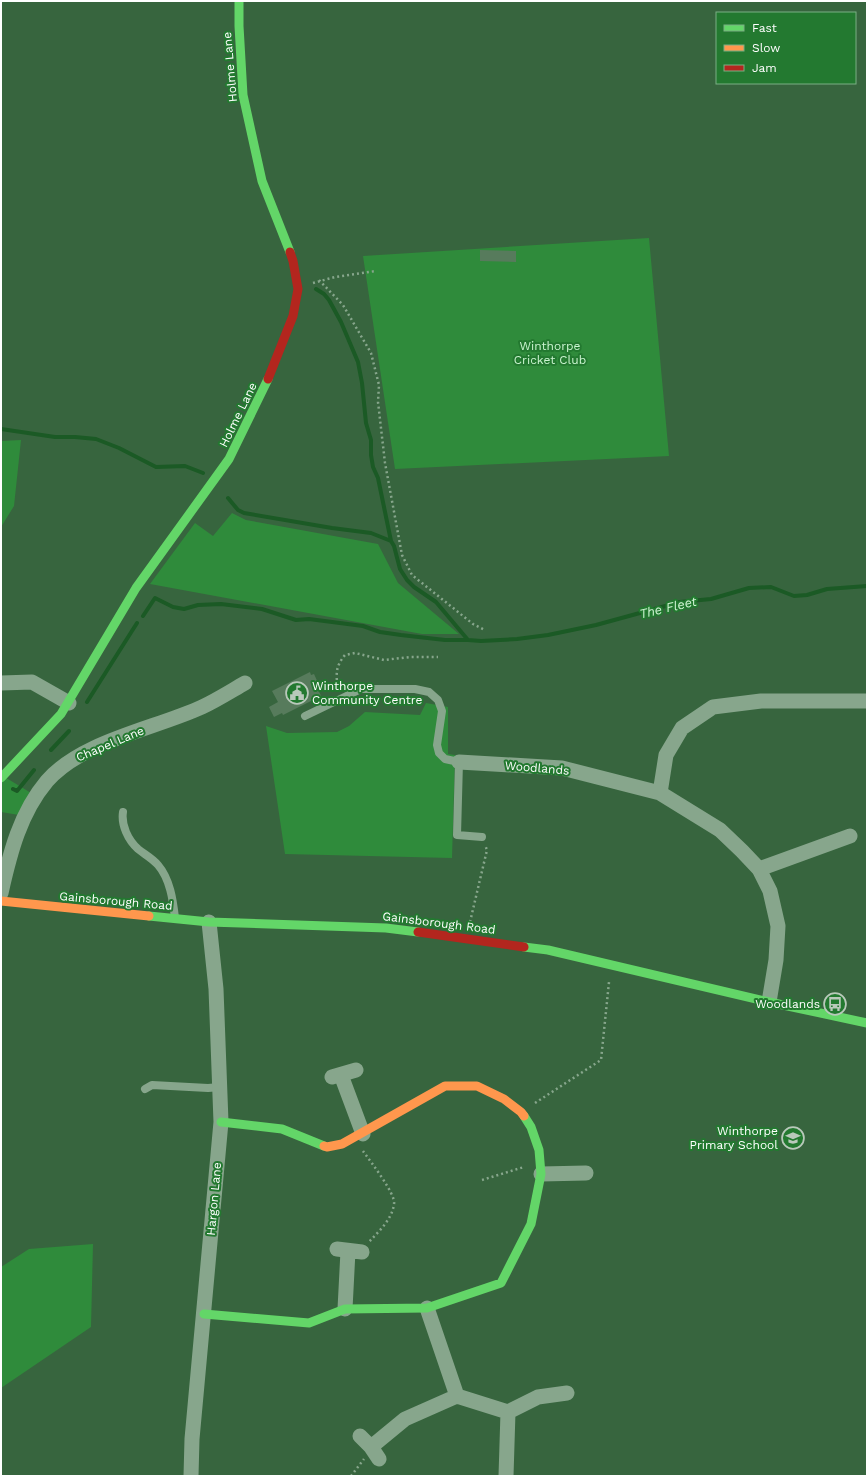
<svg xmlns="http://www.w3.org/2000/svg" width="868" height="1477" font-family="'Work Sans',sans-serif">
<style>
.green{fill:#2f8b3b}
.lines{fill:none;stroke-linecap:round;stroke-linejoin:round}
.stream{stroke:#1b5a25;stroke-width:4}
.building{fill:#577b5c}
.path{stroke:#87a68c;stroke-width:2.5;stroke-dasharray:2 3;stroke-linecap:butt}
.lane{stroke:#87a68c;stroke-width:8}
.street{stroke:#87a68c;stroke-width:15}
.fast{stroke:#63d668;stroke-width:9}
.slow{stroke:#ff974d;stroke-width:9}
.jam{stroke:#b3261e;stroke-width:9}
.labels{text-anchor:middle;stroke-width:4;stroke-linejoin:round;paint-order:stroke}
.street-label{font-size:12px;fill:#fff;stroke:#237930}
.park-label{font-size:12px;fill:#cbf4d0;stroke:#237930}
.poi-label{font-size:12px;fill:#fff;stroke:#237930;text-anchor:end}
.water-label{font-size:13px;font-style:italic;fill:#d0f4d4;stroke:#237930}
</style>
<rect width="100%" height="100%" fill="#37653e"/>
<path class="green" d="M649,238L669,456L395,469L363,256Z
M21,440L14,506L1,527V441Z
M232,513L246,520L378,544L398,583L459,634H422L150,584L195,523L213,536Z
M426,703L448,707V754L455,755L452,858L285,854L266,726L287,733L337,732L349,726L365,712L420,715Z
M3,776L36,796L25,816L1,812V778Z
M93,1244L91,1327L1,1388V1267L29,1249Z"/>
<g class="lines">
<path class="stream" d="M316,289L324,294L329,300L341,322L358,362L362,383L366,423L371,440V455L373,467L378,478L391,541
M1,429L55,437H75L96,439L119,448L156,467L185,466L203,473
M228,498L238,510L244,513L332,528L371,533L391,541L394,546L400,569L407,580L414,587L436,602L468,640
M143,616L155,598L173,607L184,609L198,605L221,604L262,609L296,620L309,619L363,626L380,632L401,635L445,640H468L481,641L517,639L548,635L596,625L680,602L711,599L749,588L771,587L794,596L807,595L827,589L867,586
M87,702L137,623
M51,750L69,731
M13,789L17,791L34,770"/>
</g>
<path class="building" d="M480,250L516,251V262L480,261Z
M310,672L311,675L314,674L319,685L317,687L321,696L283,715L282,713L274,717L269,707L278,702L272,691Z"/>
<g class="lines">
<path class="path" d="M319,280L343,305L371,353L379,385L378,402L385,463L402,555L412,575L473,624L485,630
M313,283L335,277L376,271
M338,690C336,674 335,667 345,655L355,653L384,660L410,657H438
M470,922L487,850L485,845
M535,1103L601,1060L609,982
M363,1151C370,1161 396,1194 394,1204C392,1220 378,1232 368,1243
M482,1180L524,1167
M351,1476L364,1459"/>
<path class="lane" d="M305,716L361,689H415L429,692L438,700L442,711L437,745L439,753L445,759L459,762L457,835L482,837
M123,812C121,825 128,840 138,849C144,854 152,858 158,865C170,879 173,900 175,918
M145,1089L152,1085L208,1088L220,1087"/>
<path class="street" d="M1,683L32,682L69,703
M459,762L562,768L660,793L720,830L742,851L759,869L770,891L778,926L776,960L769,1002
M660,793L666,755L682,728L713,707L761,701H867
M759,869L850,836
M1,893C10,853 20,813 47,781C82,741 154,729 202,707C217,700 231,691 245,683
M341,1075L363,1134
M332,1077L356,1070
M541,1174L586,1173
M337,1249L362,1252
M427,1308L457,1396L508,1412L538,1397L567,1393
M345,1309L348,1251
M360,1436L371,1447L379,1459
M371,1447L405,1419L457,1396
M191,1476L192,1439L221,1122L216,989L209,922
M506,1476L508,1412"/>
<path class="fast" d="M239,1V26L243,95L262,181L290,252
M1,778L61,714L136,588L229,459L268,379
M149,916L209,922L386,928L418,932
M524,947L548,950L769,1002L867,1023
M221,1122L282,1129L324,1146
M204,1314L309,1323L345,1309L427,1308L501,1283L531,1224L541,1174L539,1150L531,1127L524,1116"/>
<path class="slow" d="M1,901L149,916
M324,1146L327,1147L342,1144L445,1086H477L504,1099L521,1112L524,1116"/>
<path class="jam" d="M268,379L293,316L298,289L293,261L290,252
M418,932L524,947"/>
</g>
<defs>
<g id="civic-ring" transform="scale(1.15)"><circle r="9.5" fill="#237930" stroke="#b9c9bb" stroke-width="1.5"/><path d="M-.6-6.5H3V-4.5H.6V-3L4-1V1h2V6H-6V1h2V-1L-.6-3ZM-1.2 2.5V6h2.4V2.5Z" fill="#b9c9bb"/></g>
<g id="bus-ring" transform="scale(1.15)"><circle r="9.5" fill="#237930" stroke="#b9c9bb" stroke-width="1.5"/><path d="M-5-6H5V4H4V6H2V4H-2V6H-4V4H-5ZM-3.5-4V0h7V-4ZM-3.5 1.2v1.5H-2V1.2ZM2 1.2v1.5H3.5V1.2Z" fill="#b9c9bb"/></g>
<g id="school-ring" transform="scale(1.15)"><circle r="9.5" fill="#237930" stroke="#b9c9bb" stroke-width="1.5"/><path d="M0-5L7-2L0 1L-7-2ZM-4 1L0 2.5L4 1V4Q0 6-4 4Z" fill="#b9c9bb"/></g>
</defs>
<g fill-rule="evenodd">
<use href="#civic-ring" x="297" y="693"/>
<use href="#bus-ring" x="835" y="1004"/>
<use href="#school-ring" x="793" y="1138"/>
</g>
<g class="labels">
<g class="street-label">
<text transform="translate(230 67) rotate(-95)" y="4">Holme Lane</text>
<text transform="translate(238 415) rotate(-64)" y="4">Holme Lane</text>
<text transform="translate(110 744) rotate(-23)" y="4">Chapel Lane</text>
<text transform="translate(537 768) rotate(5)" y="4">Woodlands</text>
<text transform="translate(116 901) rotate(5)" y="4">Gainsborough Road</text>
<text transform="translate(439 923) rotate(7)" y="4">Gainsborough Road</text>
<text transform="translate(214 1199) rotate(-85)" y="4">Hargon Lane</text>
</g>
<g class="park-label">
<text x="550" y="350">Winthorpe<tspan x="550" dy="14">Cricket Club</tspan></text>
</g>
<g class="poi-label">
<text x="312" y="690" text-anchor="start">Winthorpe<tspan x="312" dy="14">Community Centre</tspan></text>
<text x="820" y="1008">Woodlands</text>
<text x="778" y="1135">Winthorpe<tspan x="778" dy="14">Primary School</tspan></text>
</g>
<g class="water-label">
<text transform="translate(668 607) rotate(-13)" y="5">The Fleet</text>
</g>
</g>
<rect width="868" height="1477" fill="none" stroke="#ffffff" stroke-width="4"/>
<rect x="716" y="12" width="140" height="72" fill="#237930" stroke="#7baf83"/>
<rect x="724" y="25" width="20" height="6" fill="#63d668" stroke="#7baf83"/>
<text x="752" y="32" font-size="12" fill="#ffffff">Fast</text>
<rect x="724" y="45" width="20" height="6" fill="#ff974d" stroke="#7baf83"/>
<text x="752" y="52" font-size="12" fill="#ffffff">Slow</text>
<rect x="724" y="65" width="20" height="6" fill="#b3261e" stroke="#7baf83"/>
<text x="752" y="72" font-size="12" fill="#ffffff">Jam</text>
</svg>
